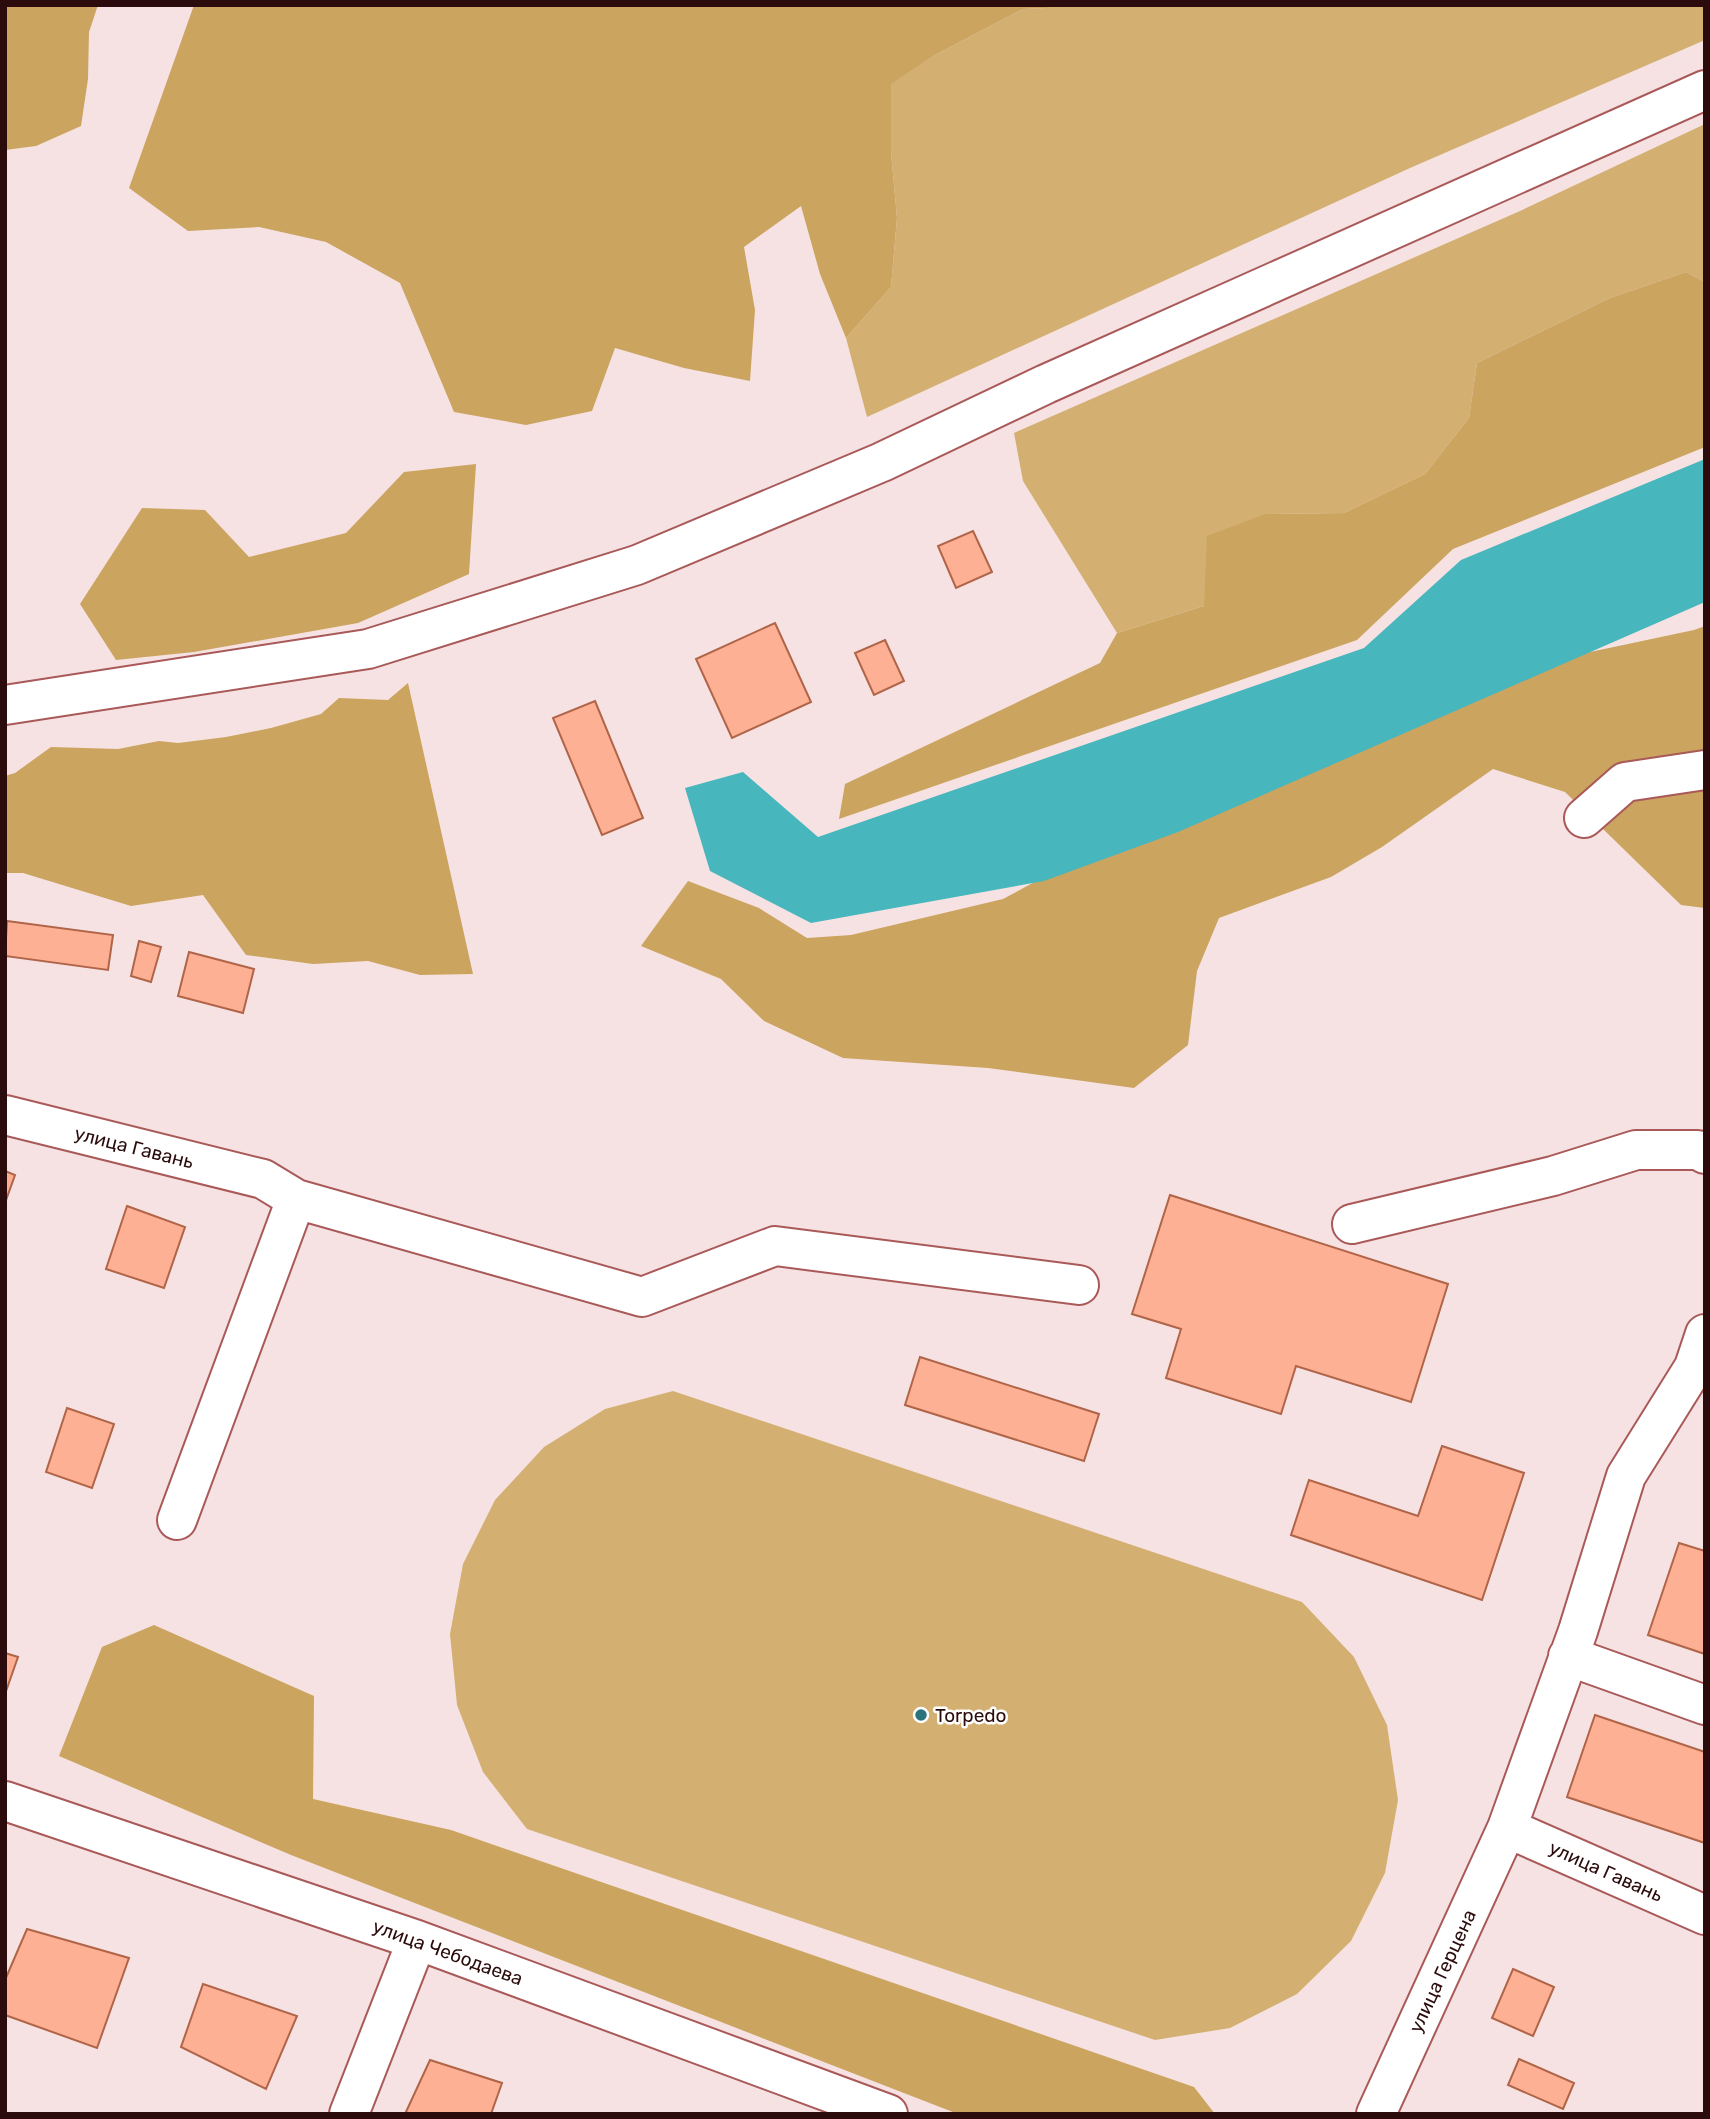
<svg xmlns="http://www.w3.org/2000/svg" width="1710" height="2119" font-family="Rubik,sans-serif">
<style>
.green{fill:#d3b072}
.forest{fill:#cba45f}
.water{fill:#47b6bd}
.building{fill:#feb094;stroke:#b06448;stroke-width:2}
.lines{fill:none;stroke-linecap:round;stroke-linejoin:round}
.minor-casing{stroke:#aa5959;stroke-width:42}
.major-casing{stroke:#aa5959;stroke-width:42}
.minor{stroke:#fff;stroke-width:38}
.major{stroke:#fff;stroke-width:38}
.poi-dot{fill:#2b757a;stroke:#fff;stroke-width:2.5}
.labels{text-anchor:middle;stroke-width:5;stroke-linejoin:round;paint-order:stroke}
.street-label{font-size:19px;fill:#2b0b0c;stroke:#fff}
.poi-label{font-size:19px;fill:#2b0b0c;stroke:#fff;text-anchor:start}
</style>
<rect width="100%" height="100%" fill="#f6e2e2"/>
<path class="green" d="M1048,5H1705V40L1410,168L867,417L846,338L891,287L897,218L891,152L890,84L935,55L1023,9L1046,8Z
M1705,124V282L1686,272L1610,298L1477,363L1469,418L1425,474L1344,513L1265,514L1204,606L1117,633L1023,481L1014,433L1520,211Z
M673,1391L1302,1602L1354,1657L1387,1725L1398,1800L1385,1873L1351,1941L1297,1994L1230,2028L1155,2040L527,1829L483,1772L457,1705L450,1634L463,1564L495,1500L544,1447L605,1409Z"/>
<path class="forest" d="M5,5H98L89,32L88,79L81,126L36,146L5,150Z
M194,5H1053L1046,8L1023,9L935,55L891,84V152L897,218L891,287L846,338L820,274L801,206L744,247L755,310L750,381L684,368L615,348L592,411L526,425L454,412L400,283L326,242L259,227L188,231L129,188Z
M1686,272L1705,282V447L1453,549L1357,640L839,819L845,784L1100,663L1117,633L1204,606L1207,536L1265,514L1344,513L1425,474L1469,418L1477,363L1610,298Z
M476,464L469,574L358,623L194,652L116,660L80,604L142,508L205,510L249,557L346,533L404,472Z
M1705,626V908L1681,905L1565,792L1493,769L1382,847L1331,877L1219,918L1197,971L1188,1045L1134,1088L988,1068L843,1058L764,1021L721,979L641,946L688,881L759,908L807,938L851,935L1003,899L1129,831L1486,674L1694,630Z
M408,683L473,974L420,975L368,961L313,964L246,955L203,895L131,906L23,873H5V776L15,773L51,747L118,749L159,741L178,743L226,737L271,728L321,714L339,698L388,700Z
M154,1625L314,1696L313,1799L451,1830L1194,2087L1215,2114H958L291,1855L59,1756L102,1647Z"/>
<path class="water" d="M1705,459V602L1178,832L1044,881L811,923L710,871L685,788L743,772L818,837L1364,648L1461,560Z"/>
<path class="building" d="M973,531L992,572L956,588L938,546Z
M775,623L811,702L732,738L696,659Z
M885,640L904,681L874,695L855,653Z
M595,701L643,818L602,835L553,718Z
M7,921L113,935L108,970L5,956Z
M139,941L161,947L151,982L131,976Z
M189,952L254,969L243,1013L178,996Z
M5,1171L15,1175L5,1203Z
M1170,1195L1448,1284L1411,1402L1296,1366L1281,1414L1166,1378L1181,1329L1132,1314Z
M127,1206L185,1227L164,1288L106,1269Z
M920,1357L1099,1414L1084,1461L905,1405Z
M67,1408L114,1424L92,1488L46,1472Z
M1442,1446L1524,1473L1482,1600L1291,1535L1309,1480L1418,1516Z
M1679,1543L1705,1551V1654L1648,1635Z
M5,1653L18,1657L5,1694Z
M1595,1715L1705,1752V1843L1567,1797Z
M27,1929L129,1958L97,2048L5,2015V1980Z
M1513,1969L1554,1987L1533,2036L1492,2018Z
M203,1984L297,2016L266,2089L181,2047Z
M1519,2059L1574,2083L1563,2109L1508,2085Z
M430,2060L502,2083L491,2114H405Z"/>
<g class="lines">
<g class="minor-casing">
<path id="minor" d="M1584,818L1625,782L1705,770
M5,1115L263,1179L296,1199L642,1297L775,1246L1079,1285
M1352,1224L1553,1176L1636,1150H1698L1705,1154
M177,1520L296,1199
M1568,1656L1705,1705
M5,1801L417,1940L888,2114
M1507,1828L1705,1915
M349,2114L417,1940
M1376,2114L1507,1828L1578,1631L1626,1476L1694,1367L1705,1334"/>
</g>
<g class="major-casing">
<path id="major" d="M5,705L368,649L637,565L882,462L1046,384L1705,90"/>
</g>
<use href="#minor" class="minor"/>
<use href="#major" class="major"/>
</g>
<circle class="poi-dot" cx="921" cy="1715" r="7"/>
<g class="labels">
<g class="street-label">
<text transform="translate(134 1147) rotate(14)" y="7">улица Гавань</text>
<text transform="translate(1606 1871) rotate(24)" y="7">улица Гавань</text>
<text transform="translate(448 1952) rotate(20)" y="7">улица Чебодаева</text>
<text transform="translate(1442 1971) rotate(-65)" y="7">улица Герцена</text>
</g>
<g class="poi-label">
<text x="935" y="1722">Torpedo</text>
</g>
</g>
<rect width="1710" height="2119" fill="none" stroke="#2b0b0c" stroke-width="14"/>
</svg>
